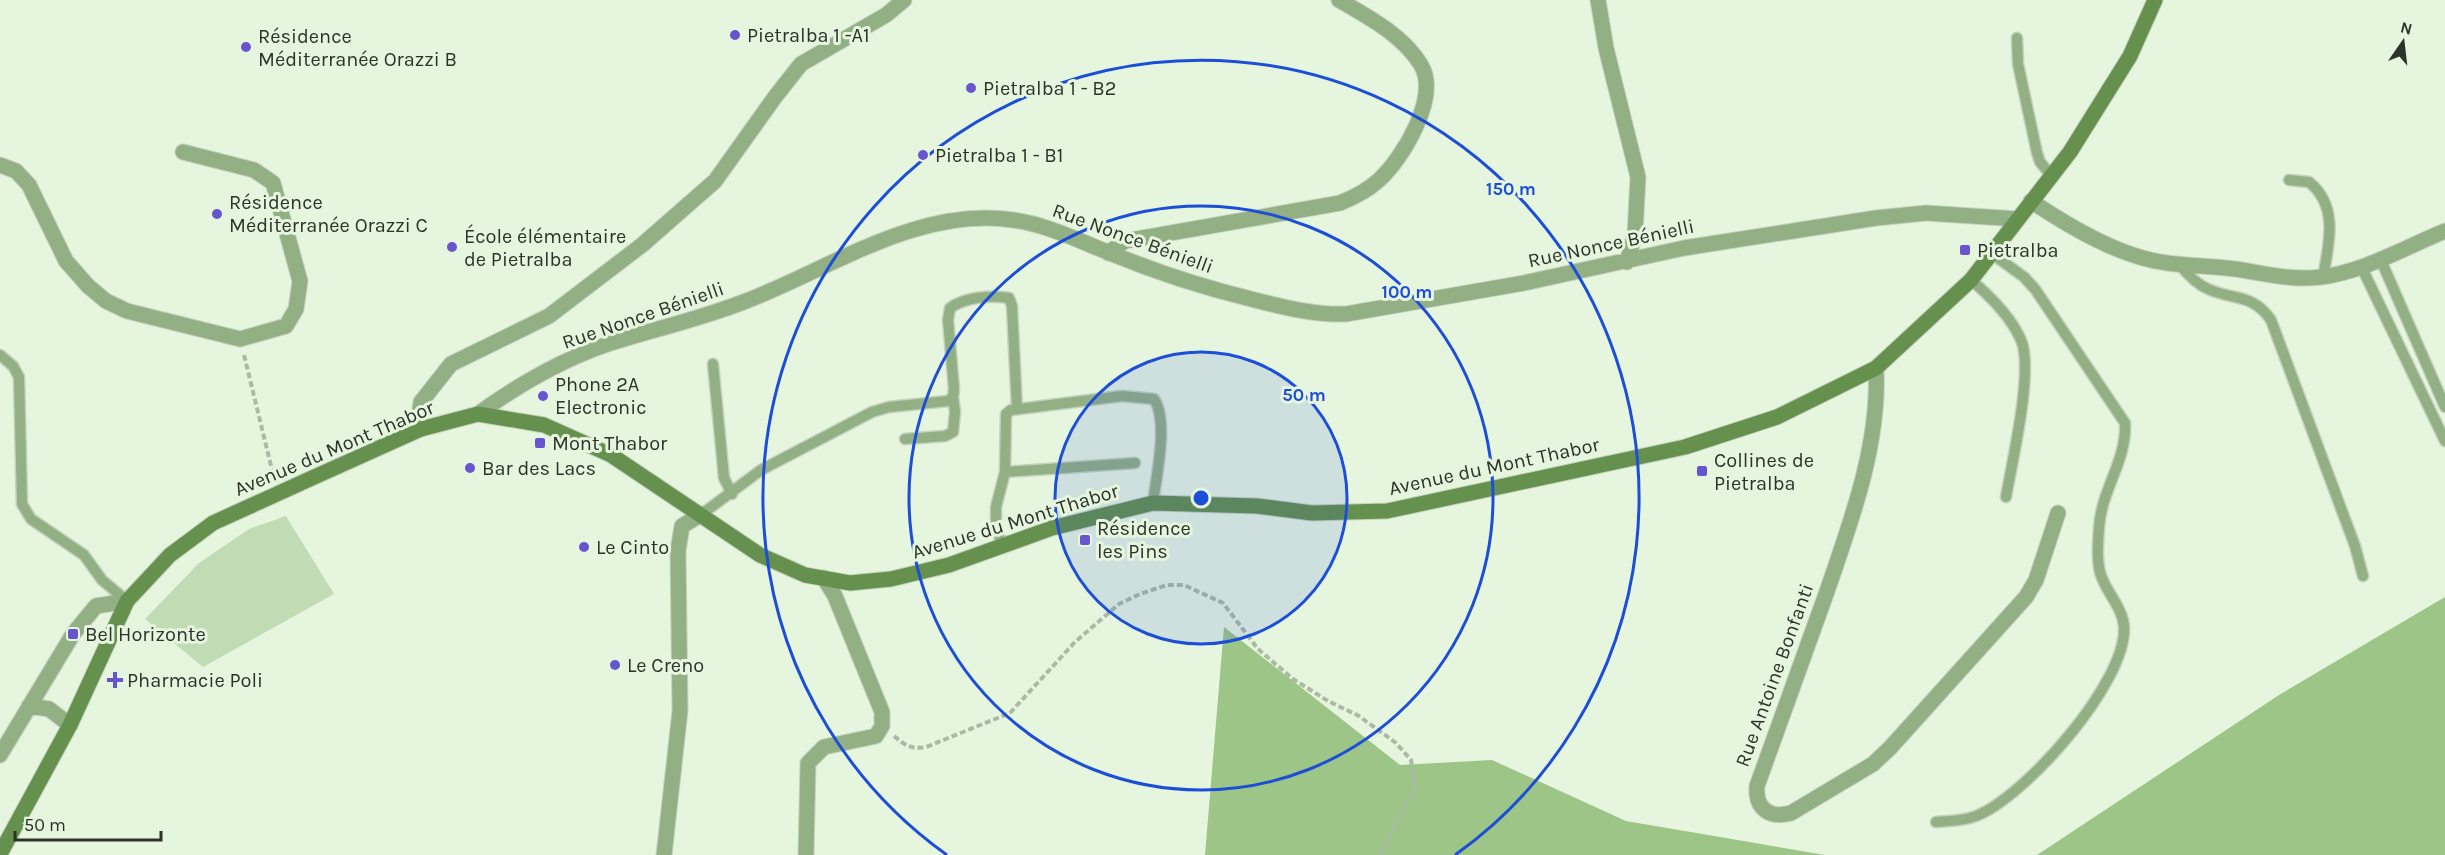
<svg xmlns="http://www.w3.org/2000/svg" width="2445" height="855" font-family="Karla,sans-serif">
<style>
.green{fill:#c1dcb5}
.forest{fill:#9dc588}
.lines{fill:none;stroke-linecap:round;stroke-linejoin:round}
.lane-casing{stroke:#c4d2be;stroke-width:13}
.street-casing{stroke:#c4d2be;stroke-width:17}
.secondary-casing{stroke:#c4d2be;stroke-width:17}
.path{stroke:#acb9a6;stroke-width:4;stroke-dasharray:6 3;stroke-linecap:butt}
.lane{stroke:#92b084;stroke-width:10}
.street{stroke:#92b084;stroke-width:15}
.secondary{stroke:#65904e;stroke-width:15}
.ring{fill:none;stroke:#1d4ed8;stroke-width:3}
.poi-dot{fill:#6755ce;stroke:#e5f5de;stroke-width:2}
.labels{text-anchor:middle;stroke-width:6;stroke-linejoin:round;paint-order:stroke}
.poi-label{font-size:20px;fill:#2c332a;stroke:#e5f5de;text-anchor:start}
.street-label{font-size:20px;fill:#2c332a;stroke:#e5f5de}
.centre{fill:#1d4ed8;stroke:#e5f5de;stroke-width:3}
.ring-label{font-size:18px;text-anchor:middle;font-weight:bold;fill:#1d4ed8;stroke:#e5f5de;stroke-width:6;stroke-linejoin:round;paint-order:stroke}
</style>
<rect width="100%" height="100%" fill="#e5f5de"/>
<path class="green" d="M286,516L334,594L203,667L145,619L199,563L249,529Z"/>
<path class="forest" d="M2445,597V855H2037L2279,695Z
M1224,627L1400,765L1492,760L1626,821L1825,855H1205Z"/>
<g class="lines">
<g class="lane-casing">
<path id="lane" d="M2017,38L2018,64L2037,153L2040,162L2051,175
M2289,180L2309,182C2339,206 2329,244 2323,277
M2380,258L2445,407
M2179,264C2187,274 2196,284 2208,289C2235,301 2252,293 2271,320L2355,546L2363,576
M2361,266L2445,441
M1971,280C1990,296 2011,317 2021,340C2034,369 2012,462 2006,497
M0,355L13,366L19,377L22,504L31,519L84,555L102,580L127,601
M713,364L724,478L732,494
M905,439L945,436L953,432L955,412L953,397
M1005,472L1135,463
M702,514L761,470L872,412L889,407L948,401L953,397L954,389L948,320L950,308C965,297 990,295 1009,298L1012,306L1017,409
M1002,547L996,523V507L1005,472L1006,414L1011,410L1122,396L1154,399C1169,421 1156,477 1153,503
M1936,822C1949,821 1964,821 1976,816C2025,797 2127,682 2124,627C2123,609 2108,594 2102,578C2096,564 2098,543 2099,528C2101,490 2127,461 2125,423L2035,289L2024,277L1991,253"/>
</g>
<g class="street-casing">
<path id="street" d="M1598,0L1606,48L1638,177L1635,234L1627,262
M0,165L16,171L29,185L66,261L88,286L106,301L127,311L240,339L286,326L296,309L300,281L273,183L254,170L183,152
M2031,201C2070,227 2120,257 2167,263C2190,266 2213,266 2235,269C2263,273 2293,281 2321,277C2363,272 2406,247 2445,231
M1108,253L1125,241L1340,203C1355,197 1367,191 1379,180C1403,158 1440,97 1421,65C1403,35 1368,17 1339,0
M1876,368C1880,446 1850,524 1825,597C1802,660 1780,723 1757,786C1755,809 1770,819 1791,813L1873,764L1890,748L2026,597L2036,580L2058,513
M478,414C518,385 561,360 608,344C654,329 701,319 746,301C830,269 918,206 1013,220C1048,225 1077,240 1110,253C1156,272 1202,287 1251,299C1283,307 1313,315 1346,314L1524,283L1684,248L1876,218L1926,213L2018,219
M421,429L419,415L421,402L451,364L549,316L642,245L715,181L775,97L801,64L886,15L904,0
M29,706L49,709L70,725
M0,755L73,634L96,606L127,601
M664,855L680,711L678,551L682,526L702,514
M806,855L808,763L824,747L876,736L882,726V712L835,596L824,578"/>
</g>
<g class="secondary-casing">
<path id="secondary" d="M0,854L70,725L127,601L170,555L213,523L312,478L421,429L478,414L544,425L611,455L760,555L805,575L850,583L891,579L949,565L1052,528L1153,503L1257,506L1312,513L1387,511L1685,447L1777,417L1876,368L1971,280L2070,152L2130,56L2155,0"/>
</g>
<path class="path" d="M244,355L274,478
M894,736C905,745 911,750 926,747L1010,713L1075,642L1119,604L1140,594L1167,585H1184L1223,603L1258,649L1293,679L1328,701L1359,716L1396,743L1411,760L1415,788L1379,855"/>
<use href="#lane" class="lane"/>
<use href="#street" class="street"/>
<use href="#secondary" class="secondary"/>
</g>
<circle cx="1201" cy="498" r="146" fill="#1d4ed8" fill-opacity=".12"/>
<g class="ring">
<circle cx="1201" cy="498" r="146"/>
<circle cx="1201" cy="498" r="292"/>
<path d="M947 855A438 438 0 1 1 1455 855"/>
</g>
<g class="poi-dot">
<circle cx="735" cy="35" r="6"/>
<circle cx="246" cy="47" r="6"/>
<circle cx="971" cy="88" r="6"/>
<circle cx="923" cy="155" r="6"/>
<circle cx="217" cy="214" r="6"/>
<circle cx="452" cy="247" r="6"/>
<rect x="1959" y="244" width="12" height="12" rx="3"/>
<circle cx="543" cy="396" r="6"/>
<rect x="534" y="437" width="12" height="12" rx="3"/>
<circle cx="470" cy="468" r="6"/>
<rect x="1696" y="465" width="12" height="12" rx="3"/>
<rect x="1079" y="534" width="12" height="12" rx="3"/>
<circle cx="584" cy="547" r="6"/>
<rect x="67" y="628" width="12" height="12" rx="3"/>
<circle cx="615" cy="665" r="6"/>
<path d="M112 671h6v6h6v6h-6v6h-6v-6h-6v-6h6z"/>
</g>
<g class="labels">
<g class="poi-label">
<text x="747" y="42">Pietralba 1 -A1</text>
<text x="258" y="43">Résidence<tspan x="258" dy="23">Méditerranée Orazzi B</tspan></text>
<text x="983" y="95">Pietralba 1 - B2</text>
<text x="935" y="162">Pietralba 1 - B1</text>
<text x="229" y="209">Résidence<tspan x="229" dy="23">Méditerranée Orazzi C</tspan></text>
<text x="464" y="243">École élémentaire<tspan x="464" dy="23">de Pietralba</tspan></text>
<text x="1977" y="257">Pietralba</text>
<text x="555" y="391">Phone 2A<tspan x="555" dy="23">Electronic</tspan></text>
<text x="552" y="450">Mont Thabor</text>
<text x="1714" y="467">Collines de<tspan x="1714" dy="23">Pietralba</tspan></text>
<text x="482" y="475">Bar des Lacs</text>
<text x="1097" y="535">Résidence<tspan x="1097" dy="23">les Pins</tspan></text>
<text x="596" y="554">Le Cinto</text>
<text x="85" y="641">Bel Horizonte</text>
<text x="627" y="672">Le Creno</text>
<text x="127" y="687">Pharmacie Poli</text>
</g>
<g class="street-label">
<text transform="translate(1133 238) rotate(20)" y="7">Rue Nonce Bénielli</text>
<text transform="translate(1611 243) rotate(-12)" y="7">Rue Nonce Bénielli</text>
<text transform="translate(643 315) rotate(-19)" y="7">Rue Nonce Bénielli</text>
<text transform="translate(334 448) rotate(-23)" y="7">Avenue du Mont Thabor</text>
<text transform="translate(1494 466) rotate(-12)" y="7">Avenue du Mont Thabor</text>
<text transform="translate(1015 521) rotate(-17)" y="7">Avenue du Mont Thabor</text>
<text transform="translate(1774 675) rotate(-70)" y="7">Rue Antoine Bonfanti</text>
</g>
</g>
<circle cx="1201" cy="498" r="9" class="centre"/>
<g class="ring-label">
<text x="1511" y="195">150 m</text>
<text x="1407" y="298">100 m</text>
<text x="1304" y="401">50 m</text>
</g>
<g transform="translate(2403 42) rotate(14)" stroke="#e5f5de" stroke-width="4.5" paint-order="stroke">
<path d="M0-4.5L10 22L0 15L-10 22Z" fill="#2c332a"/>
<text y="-9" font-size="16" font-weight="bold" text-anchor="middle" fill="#2c332a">N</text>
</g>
<path d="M15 831v9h146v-9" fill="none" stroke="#2c332a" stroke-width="3"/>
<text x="24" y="831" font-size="18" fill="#2c332a" stroke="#e5f5de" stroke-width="4.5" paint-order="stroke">50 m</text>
</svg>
